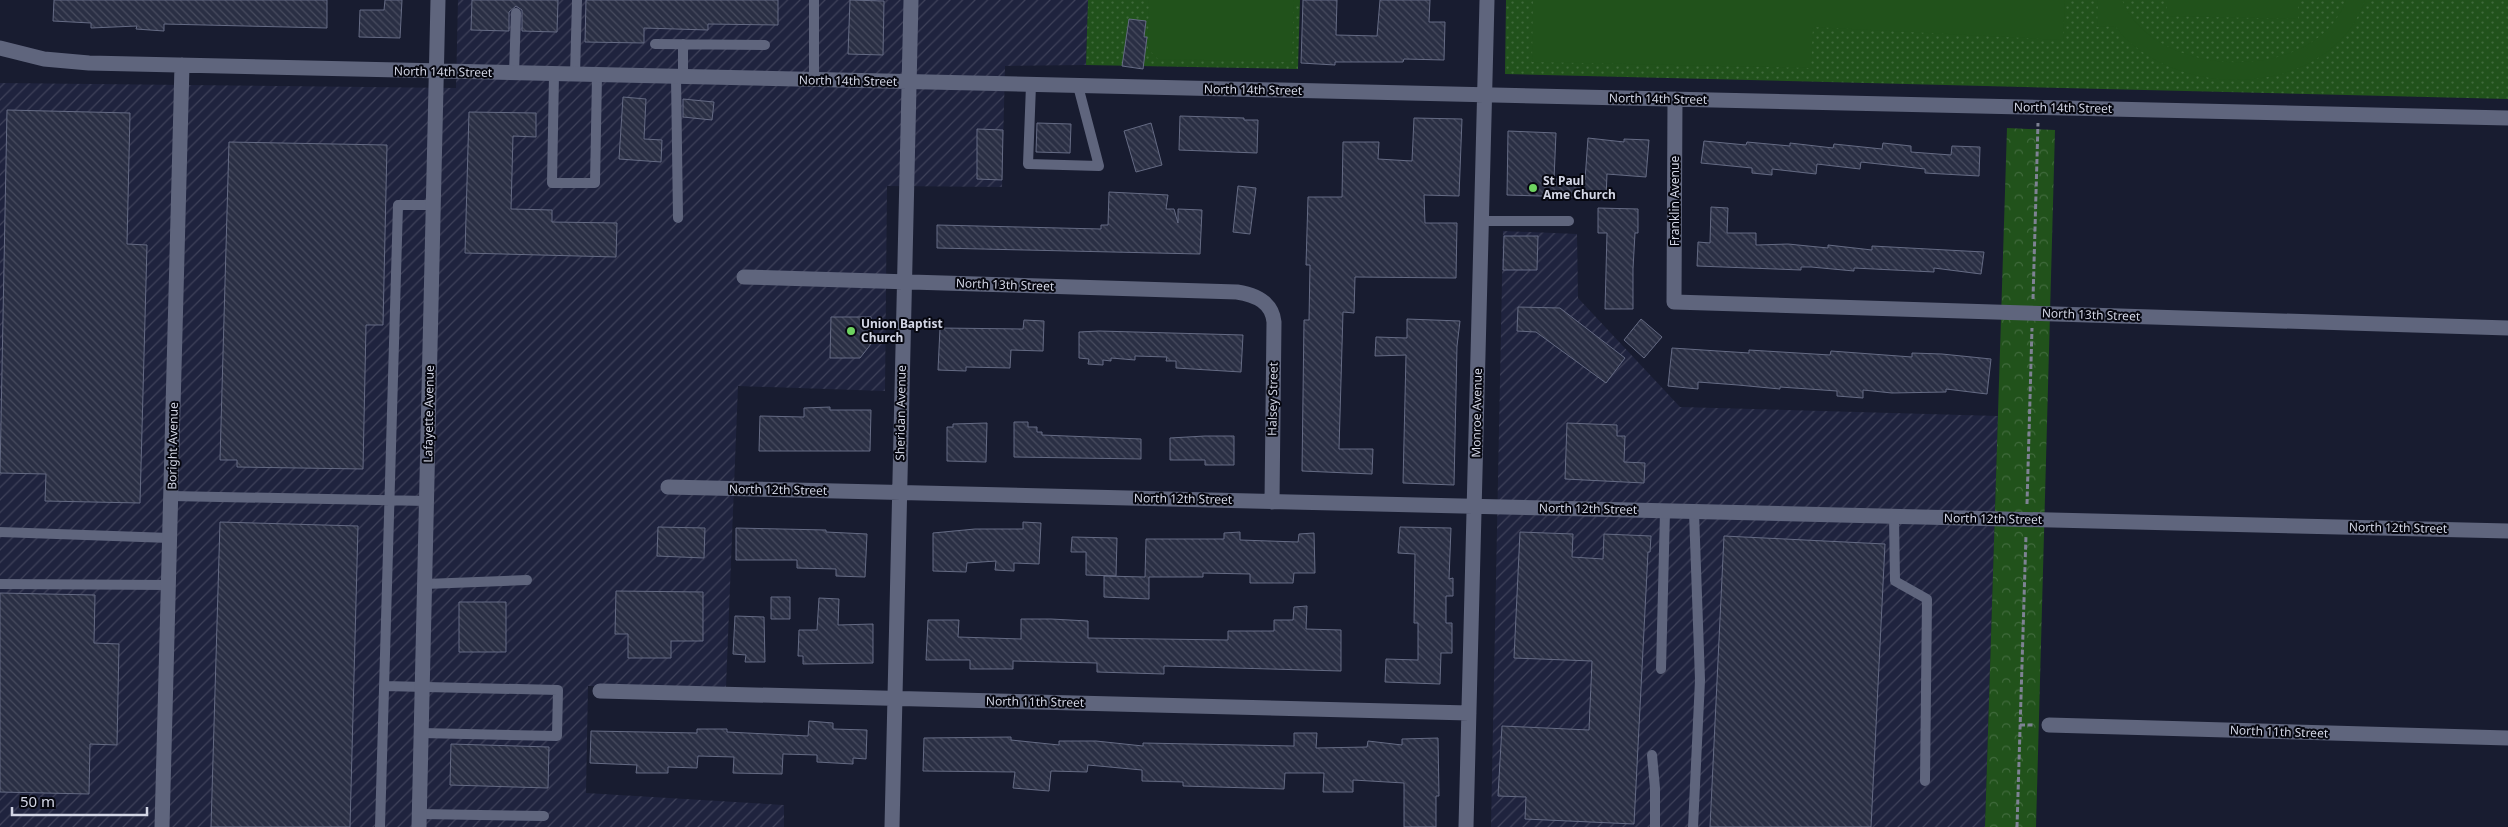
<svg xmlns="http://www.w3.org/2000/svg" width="2508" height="827" font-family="'Noto Sans',sans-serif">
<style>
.industrial{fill:url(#industrial-furrows)}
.grass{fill:url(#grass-dots)}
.forest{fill:url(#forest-crowns)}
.garden{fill:#21521b}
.building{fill:url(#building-back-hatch);stroke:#656b84}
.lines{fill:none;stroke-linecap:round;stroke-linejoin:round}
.path{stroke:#7e8293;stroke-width:3;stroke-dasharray:5 2.5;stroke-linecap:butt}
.lane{stroke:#5f657d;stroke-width:10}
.street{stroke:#5f657d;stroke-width:15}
.poi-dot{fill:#6ed360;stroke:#060710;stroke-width:2}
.labels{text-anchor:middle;stroke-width:4;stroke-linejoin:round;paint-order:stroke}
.street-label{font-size:12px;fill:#d3d6e5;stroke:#060710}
.poi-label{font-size:12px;font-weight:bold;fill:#d3d6e5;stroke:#060710;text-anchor:start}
</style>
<defs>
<pattern id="industrial-furrows" width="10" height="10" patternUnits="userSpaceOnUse" patternTransform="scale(1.25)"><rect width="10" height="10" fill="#1f233e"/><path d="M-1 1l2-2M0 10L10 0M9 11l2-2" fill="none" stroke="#3f425a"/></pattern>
<pattern id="grass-dots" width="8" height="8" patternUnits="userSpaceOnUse" patternTransform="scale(1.25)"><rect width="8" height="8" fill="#21521b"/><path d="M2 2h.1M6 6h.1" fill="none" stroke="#406a3c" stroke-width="1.8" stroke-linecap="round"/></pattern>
<pattern id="forest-crowns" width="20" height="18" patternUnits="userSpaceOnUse" patternTransform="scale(1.25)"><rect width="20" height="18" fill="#21521b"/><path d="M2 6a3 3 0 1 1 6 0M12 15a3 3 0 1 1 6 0" fill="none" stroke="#406a3c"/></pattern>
<pattern id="building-back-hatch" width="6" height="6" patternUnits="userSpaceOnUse" patternTransform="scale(1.25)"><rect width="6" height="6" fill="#2a2f44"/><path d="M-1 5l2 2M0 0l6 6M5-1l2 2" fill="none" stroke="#484c5f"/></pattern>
</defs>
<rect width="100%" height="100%" fill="#181c30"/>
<path class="industrial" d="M458,0H1088L1086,65L1005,66L1002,187L887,186L885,391L738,386L726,687L588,686L586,793L784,805V827H0V83L456,88Z
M1503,231L1577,234L1578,298L1680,407L1998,416L1985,827H1491Z"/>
<path class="grass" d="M1088,0H1300L1298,69L1086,65Z
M1506,0H2508V99L1505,74Z"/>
<path class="forest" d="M2007,128L2055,130L2036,827H1985Z"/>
<path class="garden" d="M1149,0H1294L1292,62L1158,59L1148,49Z
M1533,0H2065L2063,40L1813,27L1811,68L1532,62Z
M2098,0H2122C2155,81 2316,85 2346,0H2365C2331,99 2175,104 2115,26L2097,27Z
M2167,0H2298V19L2167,16Z"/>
<path class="building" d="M54,0H327V28L164,24V31L136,29L137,26L91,28V23L53,21Z
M385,0H402L400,38L359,37L360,10H384Z
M472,0H558L557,32L522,31V10L516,6L509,12V31L471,30Z
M586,0H778V25L708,24V30L644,28V43L585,42Z
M850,0L884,1L883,55L848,54Z
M1303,0H1337L1336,35L1377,36L1380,0H1430L1429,22H1445L1444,60L1404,59L1403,62H1335V65L1301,63Z
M1129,19L1146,21L1144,37H1147L1143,69L1122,66Z
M623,97L646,99L644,139L662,140L661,162L619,159Z
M683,99L714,102L712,120L683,117Z
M7,110L130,113L127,244L147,245L140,503L45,501L46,474L0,473Z
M469,112L536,113V137L513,136L511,209L552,210V222L617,223L616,257L465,253Z
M1180,116L1244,118V120H1258L1257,153L1179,150Z
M1414,118L1462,119L1459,196L1424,195L1425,223H1457L1456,278L1355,277L1354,313L1343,312L1339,449H1373L1372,474L1302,471L1304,320H1309L1310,265H1306L1308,197H1342L1343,142H1379L1378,159L1412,161Z
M1037,123L1071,124L1070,153L1036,152Z
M1151,123L1162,165L1136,172L1124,131Z
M977,129L1003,130L1002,180L977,179Z
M1508,131L1556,133L1554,179L1585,180L1588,138L1624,142V139L1649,140L1646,177L1607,174L1606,198L1507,195Z
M1704,141L1746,145L1747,142L1790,146V143L1833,148L1834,144L1882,149L1883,143L1911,146V152L1951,155L1952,146L1980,147L1979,176L1925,173V169L1861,162L1860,169L1817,164L1816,174L1772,169V175L1752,173V168L1701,163Z
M229,142L387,145L383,325H366L363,469L237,467V460H220Z
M1238,186L1256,188L1250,234L1233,232Z
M1109,192L1168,195L1166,209H1174L1178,223V209L1202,210L1200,254L937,248V225L1101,229V225H1108Z
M1711,207L1728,208L1727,233H1756V245L1788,244L1828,248V245L1872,250V246L1984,252L1981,274L1934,268V272L1854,268V271L1811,267H1801V270L1697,266L1698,242L1710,243Z
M1598,208L1638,209V233H1635L1633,269V309H1605L1607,233H1598Z
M1504,236H1538L1537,270H1503Z
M1518,307L1560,308L1625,358L1606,383L1536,332L1517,331Z
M831,317H871V344L860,358H830Z
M1407,319L1460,321L1457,346L1454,485L1403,483L1406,355L1375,356L1376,337L1407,338Z
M1641,319L1662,337L1644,358L1624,340Z
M1024,320L1044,321L1043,351L1011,350L1010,368L966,367V371L938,370L940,328L1023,329Z
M1099,331L1243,335L1241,372L1176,368V361H1166L1167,357L1135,356V360L1111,358V361L1103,360V365L1088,364L1089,359L1079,358V332Z
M1672,348L1749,353V350L1830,355L1831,351L1912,357V353L1942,354L1991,359L1987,394L1946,389V392L1892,393L1863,390V398L1837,396V391L1780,387V389L1738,385L1698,382V389L1668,386Z
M830,407V410H871L870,451H759L760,416L804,417V408Z
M1014,422H1028V427H1037V432H1042V435L1141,439V459L1014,457Z
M987,423L986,462L947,461V427H953V424Z
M1567,423L1617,425V436H1625L1624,462L1645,463L1644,483L1565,479Z
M1205,436H1234V465H1205V460H1170V438Z
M220,522L358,526L350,827H211Z
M1023,522L1041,523L1039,564L1014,563V571L995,570L996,561L967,563L966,572L933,571V533L975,529H1023Z
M658,527L705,528L704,558L657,556Z
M1400,527L1451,528L1449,579L1453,578V596H1446V623H1452V653H1441L1440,684L1385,682L1386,659L1418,660V623H1414L1415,554L1398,553Z
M736,528L826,530V532L867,534L865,577L836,576V569L797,568V560H736Z
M1240,532V540L1298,542L1299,534L1314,533L1315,573H1294L1293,583H1250V574L1203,573V577H1149V599L1104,597V576L1145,577L1146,539H1224V533Z
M1520,532L1573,534L1572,557L1603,559L1604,534L1651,536L1650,552H1648L1634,824L1525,819L1526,797L1498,796L1502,726L1589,730L1592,661L1514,658Z
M1724,536L1885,544L1871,827H1710Z
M1072,537L1117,538L1116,576L1086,575V552H1071Z
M616,591L703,592V641H671V658H628V634H615Z
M0,593L95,595L94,643L119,644L117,745L90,744L89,794L0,792Z
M771,597H790V619H771Z
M819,598L839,599L838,625L873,624V663L803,664V656H798L799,630H817Z
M459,602H506V652H459Z
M1307,606L1306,629L1341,630V671L1164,666V674L1097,672V663L1013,661V669H970V660H926L928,620H959L958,637L1021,639V619H1051L1088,621V638L1228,640V631H1274V620H1293L1294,607Z
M735,616L764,617L765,662H745L746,655L733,654Z
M809,721L833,723V729L867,730L866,759L853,758V764L817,762V755L783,754L782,774L733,773L734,757L698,756L697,768L668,767V773H636L637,765L590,763L591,731L697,733V729H727V732L808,736Z
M1294,733H1317L1316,748L1367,747L1368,741L1402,745V739L1438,738L1439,796H1436V827H1404V783L1353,780V792H1323L1324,773H1285L1284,789L1251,788L1183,786V782L1142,781V770L1088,765L1087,772L1051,771L1049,791L1013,788L1015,772L923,771L924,738L1011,737V740L1059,745V741H1096L1143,746V743L1294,746Z
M451,744L549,747L548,788L450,785Z"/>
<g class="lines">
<path class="path" d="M2033,299L2038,123
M2027,504L2032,328
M2020,725H2034
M2017,827L2026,535"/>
<path class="lane" d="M655,44L765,45
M514,74L516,13
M554,75L552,183H595L597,76
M575,75L577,0
M676,77L678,218
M683,78V44
M814,81V0
M1031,85L1028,164L1099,166L1078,86
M1482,221H1569
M171,496L427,501
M1894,516L1895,581L1927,599L1925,781
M0,532L170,538
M0,584L169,585
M425,584L527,580
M1661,669L1665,511
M384,686L558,690L557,736L421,733
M1652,755L1655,788V827
M419,814L544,816
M380,827L398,205H433
M1693,827L1700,680L1694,512"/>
<path class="street" d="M0,48L44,59L89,63L2508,118
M1675,99L1674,302L2508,328
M744,277L1237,292C1256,295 1272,302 1274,322L1272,502
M668,487L2508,531
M600,691L1469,713
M2049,725L2508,738
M162,827L182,65
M419,827L438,0
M892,827L911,0
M1466,827L1487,0"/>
</g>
<g class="poi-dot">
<circle cx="1533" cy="188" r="5"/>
<circle cx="851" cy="331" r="5"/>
</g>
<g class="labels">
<g class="street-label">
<text transform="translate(443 72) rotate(1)" y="4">North 14th Street</text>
<text transform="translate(848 81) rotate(1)" y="4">North 14th Street</text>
<text transform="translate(1253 90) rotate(1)" y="4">North 14th Street</text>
<text transform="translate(1658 99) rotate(1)" y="4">North 14th Street</text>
<text transform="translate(2063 108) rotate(1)" y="4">North 14th Street</text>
<text transform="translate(1675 201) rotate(-90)" y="4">Franklin Avenue</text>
<text transform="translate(1005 285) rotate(2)" y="4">North 13th Street</text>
<text transform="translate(2091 315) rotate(2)" y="4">North 13th Street</text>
<text transform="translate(1273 399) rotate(-89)" y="4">Halsey Street</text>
<text transform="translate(901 413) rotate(-89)" y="4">Sheridan Avenue</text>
<text transform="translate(1477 413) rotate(-89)" y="4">Monroe Avenue</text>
<text transform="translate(429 414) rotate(-89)" y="4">Lafayette Avenue</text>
<text transform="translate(173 446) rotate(-89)" y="4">Boright Avenue</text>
<text transform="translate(778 490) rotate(1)" y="4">North 12th Street</text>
<text transform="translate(1183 499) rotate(1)" y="4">North 12th Street</text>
<text transform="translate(1588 509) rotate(1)" y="4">North 12th Street</text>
<text transform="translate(1993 519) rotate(1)" y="4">North 12th Street</text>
<text transform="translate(2398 528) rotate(1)" y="4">North 12th Street</text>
<text transform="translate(1035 702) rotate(1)" y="4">North 11th Street</text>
<text transform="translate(2279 732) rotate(2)" y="4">North 11th Street</text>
</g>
<g class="poi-label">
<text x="1543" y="185">St Paul<tspan x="1543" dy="14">Ame Church</tspan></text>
<text x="861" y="328">Union Baptist<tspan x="861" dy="14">Church</tspan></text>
</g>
</g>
<path d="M12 807v8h135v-8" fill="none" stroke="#d3d6e5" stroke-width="2.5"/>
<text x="20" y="807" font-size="15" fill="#d3d6e5" stroke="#060710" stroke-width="4" paint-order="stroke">50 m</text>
</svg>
